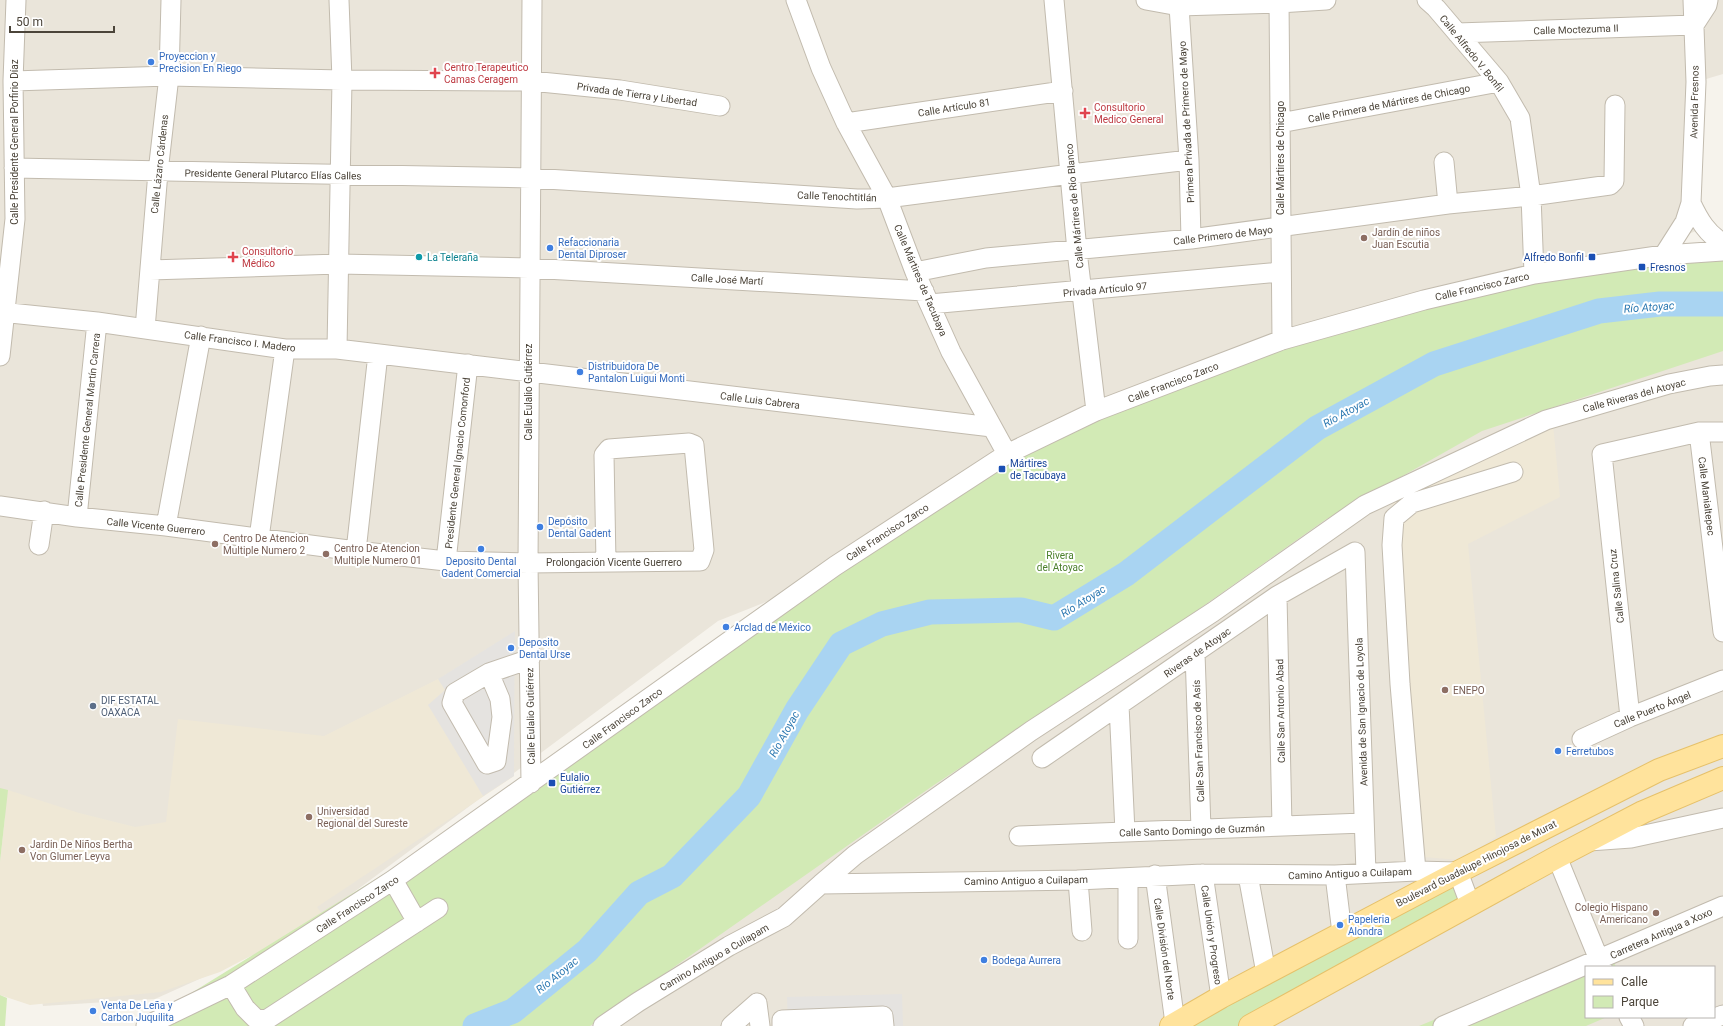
<svg xmlns="http://www.w3.org/2000/svg" width="1723" height="1026" font-family="Roboto,sans-serif">
<style>
.residential{fill:#eae5da;fill-rule:evenodd}
.education{fill:#efe8d6}
.green{fill:#d2eab5}
.parking{fill:#e5e3e0}
.lines{fill:none;stroke-linecap:round;stroke-linejoin:round}
.river{stroke:#a9d4f2;stroke-width:25}
.minor-casing{stroke:#c2bbae;stroke-width:21}
.major-casing{stroke:#e6c16a;stroke-width:24}
.minor{stroke:#fff;stroke-width:19}
.major{stroke:#ffe39c;stroke-width:22}
.shop-dot{fill:#3f7fe0;stroke:#fff;stroke-width:1.5}
.health-dot{fill:#e0444e;stroke:#fff;stroke-width:1.5}
.education-dot{fill:#8d6e63;stroke:#fff;stroke-width:1.5}
.culture-dot{fill:#0f9aa8;stroke:#fff;stroke-width:1.5}
.transit-dot{fill:#1a4fb4;stroke:#fff;stroke-width:1.5}
.service-dot{fill:#5c6f8a;stroke:#fff;stroke-width:1.5}
.labels{text-anchor:middle;stroke-width:4;stroke-linejoin:round;paint-order:stroke}
.street-label{font-size:10px;fill:#4b4439;stroke:#fff}
.shop-label{font-size:10px;fill:#366cbe;stroke:#fff;text-anchor:start}
.health-label{font-size:10px;fill:#be3a42;stroke:#fff;text-anchor:start}
.education-label{font-size:10px;fill:#785e54;stroke:#fff;text-anchor:start}
.culture-label{font-size:10px;fill:#0d838f;stroke:#fff;text-anchor:start}
.transit-label{font-size:10px;fill:#164399;stroke:#fff;text-anchor:start}
.park-label{font-size:10px;fill:#4a7f2a;stroke:#fff}
.service-label{font-size:10px;fill:#4e5e75;stroke:#fff;text-anchor:start}
.water-label{font-size:11px;font-style:italic;fill:#2e7ab2;stroke:#fff}
</style>
<rect width="100%" height="100%" fill="#f6f3ec"/>
<path class="residential" d="M0,0H1723V74L1696,82V231L718,621L295,936L155,999L43,1006L3,803L0,802Z
M1723,346V1026H475L1493,404ZM1586,967H1714V1017H1586Z"/>
<path class="education" d="M1553,424L1560,497L1468,544L1496,837L1459,860L1423,857L1392,499Z
M515,631L514,776L317,907L324,917L220,972L161,992L30,1005L0,995V862L8,790L79,813L135,827L166,822L178,719L324,736L438,679Z"/>
<path class="green" d="M1664,255L1723,257V351L1482,431L1325,520L1165,633L934,785L590,1026H138L531,783L1007,454L1282,340L1424,300Z
M0,788L8,790L0,862Z
M1455,884L1466,903L1240,1026H1186Z
M1608,948L1616,967H1586V1017H1607L1586,1026H1419Z
M0,995L7,998L5,1026H0Z"/>
<path class="parking" d="M515,631L514,776L483,796L428,705L445,690L438,679Z
M902,994L903,1026H788L787,997Z"/>
<g class="lines">
<path class="river" d="M475,1026L513,1011L587,951L639,893L672,876L749,796L797,710L841,644L882,624L930,612L1021,610L1054,618L1126,574L1317,428L1434,364L1599,311L1660,304H1723"/>
<g class="minor-casing">
<path id="minor" d="M796,0L821,68L846,123L887,198L915,272L951,352L1007,454
M1054,0L1077,251L1096,411
M1146,0L1179,6L1279,3L1326,0
M1279,0L1282,340
M1427,0L1436,8L1499,82L1520,118L1531,196L1534,274
M1179,6L1189,160L1191,239
M1457,33L1694,25L1707,5L1708,0
M13,81L169,76L342,80L531,81L620,90L720,106
M846,123L1063,91
M1280,123L1499,82
M1444,162L1448,204
M14,168L531,178L857,199L887,198L1071,174L1189,160
M1691,203C1699,220 1707,234 1723,243
M1664,255L1685,222L1691,203L1696,82L1693,0
M150,270L339,264L529,268L924,291
M915,272L986,258L1191,239L1448,204L1531,196L1610,185L1614,181L1615,105
M930,304L1280,272
M0,312L97,322L285,349H337L992,427
M145,329L158,172L169,76L171,0
M337,349L342,80L339,0
M0,356L15,219L13,81L16,0
M1699,432L1723,632
M0,506L77,517L166,526L356,551L446,561L528,563L700,561L704,550L694,445L689,443L609,449L604,455L606,562
M77,517L97,322
M166,526L201,336
M259,538L285,349
M39,545L44,511
M356,551L378,354
M446,561L468,364
M1277,596L1282,826
M1195,653L1201,829
M489,673L500,699L502,717L496,761L487,764L452,703L455,693L489,673L530,659
M1119,705L1125,832
M1630,717L1602,454L1699,432H1723
M1582,739L1630,717L1723,680
M1042,758L1277,596L1355,552L1366,873
M531,783L528,563L532,0
M1019,836L1364,823
M1589,841L1631,838L1723,818
M1557,857L1602,967
M1416,871L1400,684L1392,545L1394,518L1412,503L1513,472
M1203,874L1221,997
M1155,875L1175,1023
M1248,875L1266,973
M1335,875L1342,933
M1128,878V939
M393,880L417,922
M1078,880L1082,931
M821,884L855,855L1031,731L1213,612L1365,505L1546,420L1669,384L1710,376L1723,375
M231,985L245,1008L255,1018L266,1020L438,908
M757,1003L760,1026
M1629,1017L1634,1026
M146,1026L231,985L393,880L835,566L1007,454L1096,411L1282,340L1424,300L1534,274L1664,255L1723,251
M603,1026L638,1002L729,946L784,917L821,884L1078,880L1203,874L1335,875L1416,871L1458,872L1470,904
M731,1026L757,1003
M782,1026V1020L883,1016L884,1026
M1443,1026L1723,906
M1693,1026L1723,1015"/>
</g>
<g class="major-casing">
<path id="major" d="M1171,1026L1221,997L1458,872L1659,770L1723,746
M1250,1026L1557,857L1643,812L1723,778"/>
</g>
<use href="#minor" class="minor"/>
<use href="#major" class="major"/>
</g>
<g class="shop-dot">
<circle cx="151" cy="62" r="4"/>
<circle cx="550" cy="248" r="4"/>
<circle cx="580" cy="372" r="4"/>
<circle cx="540" cy="527" r="4"/>
<circle cx="481" cy="549" r="4"/>
<circle cx="726" cy="627" r="4"/>
<circle cx="511" cy="648" r="4"/>
<circle cx="1558" cy="751" r="4"/>
<circle cx="1340" cy="925" r="4"/>
<circle cx="984" cy="960" r="4"/>
<circle cx="93" cy="1011" r="4"/>
</g>
<g class="health-dot">
<path d="M433 67h4v4h4v4h-4v4h-4v-4h-4v-4h4z"/>
<path d="M1083 107h4v4h4v4h-4v4h-4v-4h-4v-4h4z"/>
<path d="M231 251h4v4h4v4h-4v4h-4v-4h-4v-4h4z"/>
</g>
<g class="education-dot">
<circle cx="1364" cy="238" r="4"/>
<circle cx="215" cy="544" r="4"/>
<circle cx="326" cy="554" r="4"/>
<circle cx="1445" cy="690" r="4"/>
<circle cx="309" cy="817" r="4"/>
<circle cx="22" cy="850" r="4"/>
<circle cx="1656" cy="913" r="4"/>
</g>
<circle class="culture-dot" cx="419" cy="257" r="4"/>
<g class="transit-dot">
<rect x="1588" y="253" width="8" height="8" rx="2"/>
<rect x="1638" y="263" width="8" height="8" rx="2"/>
<rect x="998" y="465" width="8" height="8" rx="2"/>
<rect x="548" y="779" width="8" height="8" rx="2"/>
</g>
<circle class="service-dot" cx="93" cy="706" r="4"/>
<g class="labels">
<g class="street-label">
<text transform="translate(1576 29) rotate(-2)" y="4">Calle Moctezuma II</text>
<text transform="translate(1472 53) rotate(51)" y="4">Calle Alfredo V. Bonfil</text>
<text transform="translate(637 94) rotate(8)" y="4">Privada de Tierra y Libertad</text>
<text transform="translate(1694 102) rotate(-89)" y="4">Avenida Fresnos</text>
<text transform="translate(1389 103) rotate(-11)" y="4">Calle Primera de Mártires de Chicago</text>
<text transform="translate(954 107) rotate(-9)" y="4">Calle Artículo 81</text>
<text transform="translate(1186 122) rotate(-93)" y="4">Primera Privada de Primero de Mayo</text>
<text transform="translate(14 142) rotate(-90)" y="4">Calle Presidente General Porfirio Díaz</text>
<text transform="translate(1280 158) rotate(-90)" y="4">Calle Mártires de Chicago</text>
<text transform="translate(159 164) rotate(-84)" y="4">Calle Lázaro Cárdenas</text>
<text transform="translate(273 174) rotate(1)" y="4">Presidente General Plutarco Elías Calles</text>
<text transform="translate(837 196) rotate(2)" y="4">Calle Tenochtitlán</text>
<text transform="translate(1074 206) rotate(-95)" y="4">Calle Mártires de Río Blanco</text>
<text transform="translate(1223 235) rotate(-7)" y="4">Calle Primero de Mayo</text>
<text transform="translate(727 279) rotate(3)" y="4">Calle José Martí</text>
<text transform="translate(921 280) rotate(67)" y="4">Calle Mártires de Tacubaya</text>
<text transform="translate(1482 286) rotate(-13)" y="4">Calle Francisco Zarco</text>
<text transform="translate(1105 289) rotate(-5)" y="4">Privada Artículo 97</text>
<text transform="translate(240 341) rotate(7)" y="4">Calle Francisco I. Madero</text>
<text transform="translate(1173 382) rotate(-21)" y="4">Calle Francisco Zarco</text>
<text transform="translate(528 392) rotate(-90)" y="4">Calle Eulalio Gutiérrez</text>
<text transform="translate(1634 395) rotate(-15)" y="4">Calle Riveras del Atoyac</text>
<text transform="translate(760 400) rotate(7)" y="4">Calle Luis Cabrera</text>
<text transform="translate(87 420) rotate(-84)" y="4">Calle Presidente General Martín Carrera</text>
<text transform="translate(457 463) rotate(-84)" y="4">Presidente General Ignacio Comonford</text>
<text transform="translate(1707 496) rotate(83)" y="4">Calle Manialtepec</text>
<text transform="translate(156 526) rotate(6)" y="4">Calle Vicente Guerrero</text>
<text transform="translate(887 532) rotate(-33)" y="4">Calle Francisco Zarco</text>
<text x="614" y="566">Prolongación Vicente Guerrero</text>
<text transform="translate(1616 586) rotate(-96)" y="4">Calle Salina Cruz</text>
<text transform="translate(1197 652) rotate(-35)" y="4">Riveras de Atoyac</text>
<text transform="translate(1652 709) rotate(-22)" y="4">Calle Puerto Ángel</text>
<text transform="translate(1280 711) rotate(-91)" y="4">Calle San Antonio Abad</text>
<text transform="translate(1361 712) rotate(-92)" y="4">Avenida de San Ignacio de Loyola</text>
<text transform="translate(530 716) rotate(-91)" y="4">Calle Eulalio Gutiérrez</text>
<text transform="translate(622 718) rotate(-36)" y="4">Calle Francisco Zarco</text>
<text transform="translate(1198 741) rotate(-92)" y="4">Calle San Francisco de Asís</text>
<text transform="translate(1192 830) rotate(-2)" y="4">Calle Santo Domingo de Guzmán</text>
<text transform="translate(1476 863) rotate(-27)" y="4">Boulevard Guadalupe Hinojosa de Murat</text>
<text transform="translate(1350 873) rotate(-2)" y="4">Camino Antiguo a Cuilapam</text>
<text transform="translate(1026 880) rotate(-1)" y="4">Camino Antiguo a Cuilapam</text>
<text transform="translate(357 904) rotate(-33)" y="4">Calle Francisco Zarco</text>
<text transform="translate(1661 933) rotate(-24)" y="4">Carretera Antigua a Xoxo</text>
<text transform="translate(1212 935) rotate(82)" y="4">Calle Unión y Progreso</text>
<text transform="translate(1165 949) rotate(82)" y="4">Calle División del Norte</text>
<text transform="translate(714 957) rotate(-30)" y="4">Camino Antiguo a Cuilapam</text>
</g>
<g class="shop-label">
<text x="159" y="60">Proyeccion y<tspan x="159" dy="12">Precision En Riego</tspan></text>
<text x="558" y="246">Refaccionaria<tspan x="558" dy="12">Dental Diproser</tspan></text>
<text x="588" y="370">Distribuidora De<tspan x="588" dy="12">Pantalon Luigui Monti</tspan></text>
<text x="548" y="525">Depósito<tspan x="548" dy="12">Dental Gadent</tspan></text>
<text x="481" y="565" text-anchor="middle">Deposito Dental<tspan x="481" dy="12">Gadent Comercial</tspan></text>
<text x="734" y="631">Arclad de México</text>
<text x="519" y="646">Deposito<tspan x="519" dy="12">Dental Urse</tspan></text>
<text x="1566" y="755">Ferretubos</text>
<text x="1348" y="923">Papeleria<tspan x="1348" dy="12">Alondra</tspan></text>
<text x="992" y="964">Bodega Aurrera</text>
<text x="101" y="1009">Venta De Leña y<tspan x="101" dy="12">Carbon Juquilita</tspan></text>
</g>
<g class="health-label">
<text x="444" y="71">Centro Terapeutico<tspan x="444" dy="12">Camas Ceragem</tspan></text>
<text x="1094" y="111">Consultorio<tspan x="1094" dy="12">Medico General</tspan></text>
<text x="242" y="255">Consultorio<tspan x="242" dy="12">Médico</tspan></text>
</g>
<g class="education-label">
<text x="1372" y="236">Jardín de niños<tspan x="1372" dy="12">Juan Escutia</tspan></text>
<text x="223" y="542">Centro De Atencion<tspan x="223" dy="12">Multiple Numero 2</tspan></text>
<text x="334" y="552">Centro De Atencion<tspan x="334" dy="12">Multiple Numero 01</tspan></text>
<text x="1453" y="694">ENEPO</text>
<text x="317" y="815">Universidad<tspan x="317" dy="12">Regional del Sureste</tspan></text>
<text x="30" y="848">Jardin De Niños Bertha<tspan x="30" dy="12">Von Glumer Leyva</tspan></text>
<text x="1648" y="911" text-anchor="end">Colegio Hispano<tspan x="1648" dy="12">Americano</tspan></text>
</g>
<g class="culture-label">
<text x="427" y="261">La Teleraña</text>
</g>
<g class="transit-label">
<text x="1584" y="261" text-anchor="end">Alfredo Bonfil</text>
<text x="1650" y="271">Fresnos</text>
<text x="1010" y="467">Mártires<tspan x="1010" dy="12">de Tacubaya</tspan></text>
<text x="560" y="781">Eulalio<tspan x="560" dy="12">Gutiérrez</tspan></text>
</g>
<g class="park-label">
<text x="1060" y="559">Rivera<tspan x="1060" dy="12">del Atoyac</tspan></text>
</g>
<g class="service-label">
<text x="101" y="704">DIF ESTATAL<tspan x="101" dy="12">OAXACA</tspan></text>
</g>
<g class="water-label">
<text transform="translate(1649 307) rotate(-4)" y="4">Río Atoyac</text>
<text transform="translate(1346 412) rotate(-29)" y="4">Río Atoyac</text>
<text transform="translate(1083 601) rotate(-32)" y="4">Río Atoyac</text>
<text transform="translate(784 734) rotate(-61)" y="4">Río Atoyac</text>
<text transform="translate(557 975) rotate(-39)" y="4">Río Atoyac</text>
</g>
</g>
<rect x="1585" y="966" width="130" height="52" fill="#ffffff" stroke="#b7b4b0"/>
<rect x="1593" y="979" width="20" height="6" fill="#ffe39c" stroke="#b7b4b0"/>
<text x="1621" y="986" font-size="12" fill="#4b4439">Calle</text>
<rect x="1593" y="996" width="20" height="12" fill="#d2eab5" stroke="#b7b4b0"/>
<text x="1621" y="1006" font-size="12" fill="#4b4439">Parque</text>
<path d="M10 26v6h104v-6" fill="none" stroke="#4b4439" stroke-width="2"/>
<text x="16" y="26" font-size="12" fill="#4b4439" stroke="#ffffff" stroke-width="3" paint-order="stroke">50 m</text>
</svg>
